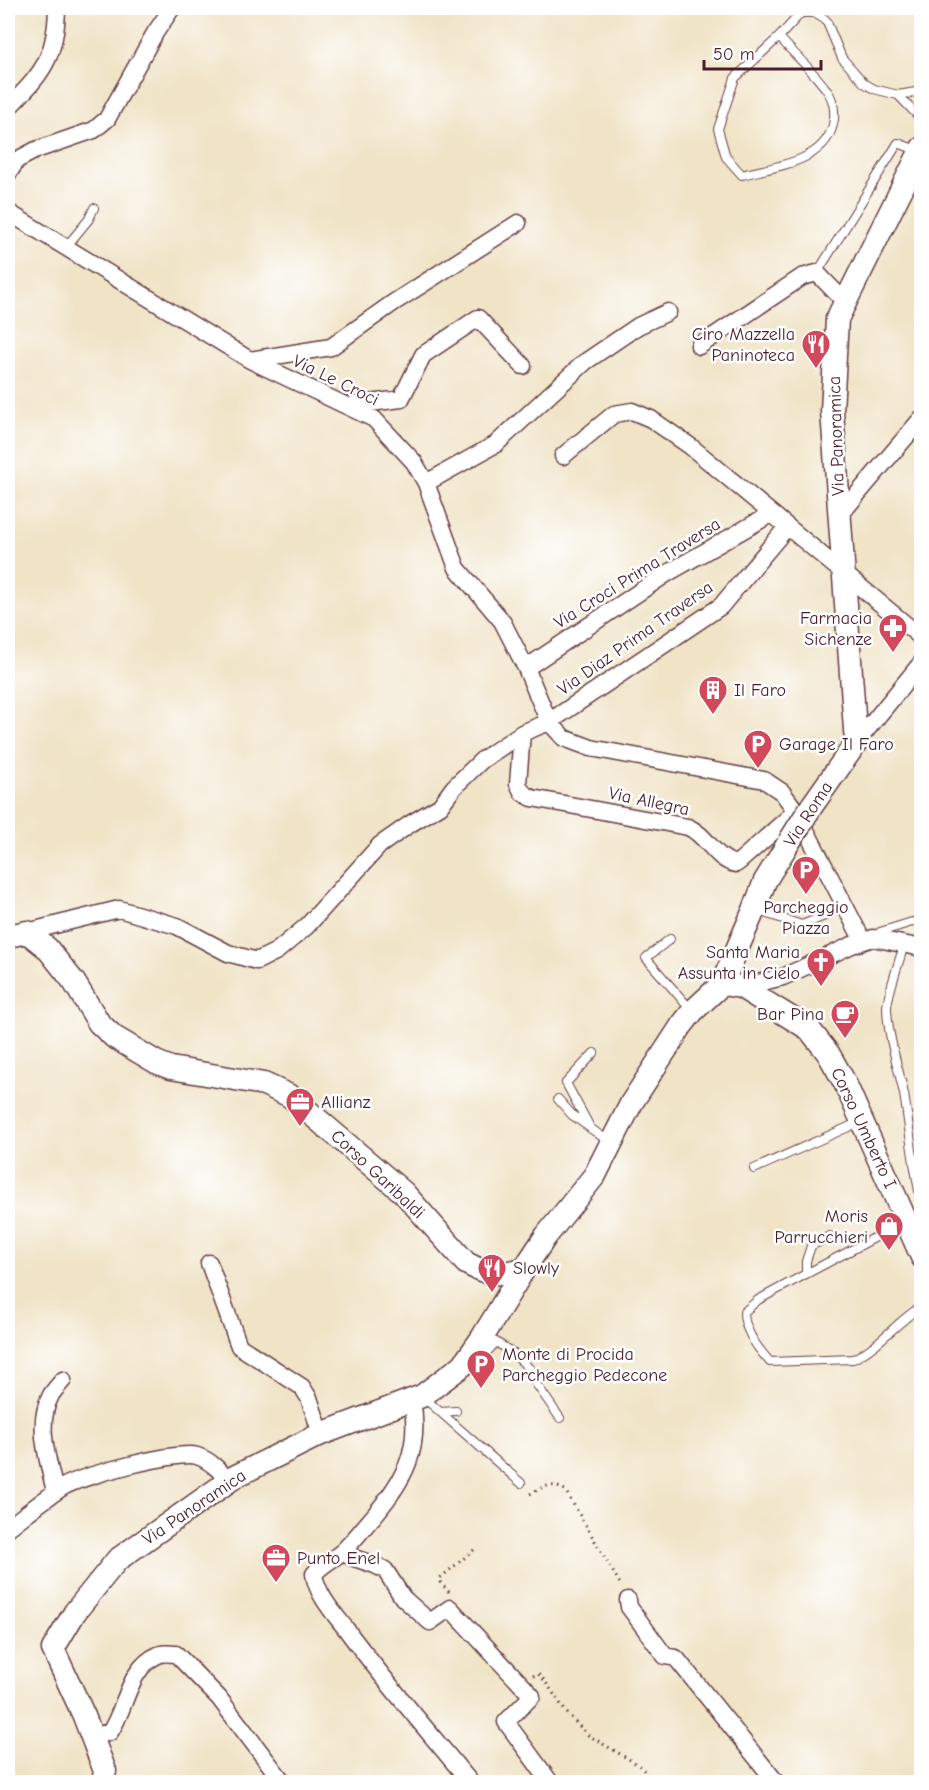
<svg xmlns="http://www.w3.org/2000/svg" width="929" height="1790" font-family="'Comic Neue',sans-serif">
<style>
.lines{fill:none;stroke-linecap:round;stroke-linejoin:round}
.lane-casing{stroke:#633c42;stroke-width:10}
.street-casing{stroke:#633c42;stroke-width:19}
.secondary-casing{stroke:#633c42;stroke-width:25}
.path{stroke:#633c42;stroke-width:3;stroke-dasharray:1.5 4.5;stroke-linecap:butt}
.lane{stroke:#fff;stroke-width:8}
.street{stroke:#fff;stroke-width:16}
.secondary{stroke:#fff;stroke-width:22}
.secondary-bridge-casing{stroke:#633c42;stroke-width:25;stroke-linecap:butt}
.secondary-bridge{stroke:#fff;stroke-width:22}
.labels{text-anchor:middle;stroke-width:5;stroke-linejoin:round;paint-order:stroke}
.poi-label{font-size:18px;fill:#4a1f2b;stroke:#fff;text-anchor:start}
.street-label{font-size:18px;fill:#4a1f2b;stroke:#fff}
</style>
<rect width="100%" height="100%" fill="#fff"/>
<filter id="ink" filterUnits="userSpaceOnUse"><feTurbulence type="fractalNoise" baseFrequency=".0167" numOctaves="2"/><feDisplacementMap in="SourceGraphic" scale="12" xChannelSelector="R" yChannelSelector="G"/><feConvolveMatrix kernelMatrix="1 2 1 2 8 2 1 2 1" color-interpolation-filters="sRGB"/></filter>
<filter id="wash" filterUnits="userSpaceOnUse"><feTurbulence type="fractalNoise" baseFrequency=".008" numOctaves="4" result="noise"/><feDisplacementMap in="SourceGraphic" scale="24" xChannelSelector="R" yChannelSelector="G"/><feGaussianBlur stdDeviation="1.35" result="paint"/><feColorMatrix in="noise" values="0 0 0 0 0 0 0 0 0 0 0 0 0 0 0 0 0 1.4 0 .05"/><feComposite in="paint" operator="in"/></filter>
<g filter="url(#wash)">
<rect width="100%" height="100%" fill="#f0e3c6"/>
</g>
<g filter="url(#ink)">
<g class="lines">
<g class="lane-casing">
<path id="lane" d="M779,37C794,54 813,71 826,89C833,98 835,108 834,119C829,162 776,166 742,175L726,157L718,129L735,78L779,37L801,13H814L826,20L842,58L864,83L874,89L898,95L922,91
M898,95L922,120
M66,247L89,219L94,208
M817,273L898,143L919,151
M755,910L802,925L827,915L844,905
M874,938L880,932L912,922
M670,939L646,958L692,1011
M904,945C900,959 887,996 887,1008C888,1037 898,1066 904,1094C910,1131 913,1168 922,1204
M558,1099L572,1115L611,1143
M591,1129L566,1083L594,1053
M754,1169L862,1121
M830,1236L811,1246L806,1261V1274L758,1300L744,1312C744,1331 758,1349 770,1362L853,1359C879,1347 897,1321 922,1306
M806,1274L876,1237L908,1226
M473,1367L496,1342L513,1353L531,1370L537,1385L560,1418
M422,1396L521,1483
M440,1412L456,1411"/>
</g>
<g class="street-casing">
<path id="street" d="M8,108C42,74 56,58 57,8
M8,174L17,160L36,150L94,130L107,119L155,33L172,8
M8,212L250,360L374,419L414,462L426,483L457,568L502,621L526,668L549,722L564,738L591,748L764,780L782,792L796,811L863,941
M699,346L802,277L817,273L845,302
M250,360L331,347L393,303L518,223
M347,406L401,399L423,355L478,318L523,366
M563,456L614,414L632,411L651,419L690,446L922,638
M426,483L496,444L585,362L638,326L668,312
M839,516L922,418
M526,668L666,574L771,514
M522,733L518,784L523,793L532,798L688,827C707,835 715,860 736,864L740,861L796,811
M856,743L922,662
M27,932L119,909L177,926L228,953L257,961L277,951L307,926L380,845L410,824L440,806L454,787L482,760L522,733L549,722L721,606L787,527
M741,987L783,977L852,945L873,938L922,948
M209,1263L239,1346L302,1387L309,1398L321,1434
M412,1400C421,1450 405,1479 373,1517C364,1527 356,1538 346,1548C337,1558 323,1563 314,1574C317,1595 334,1613 346,1629C385,1682 429,1732 470,1782
M55,1492C49,1462 35,1425 51,1395C54,1390 59,1385 63,1380
M8,1528C26,1514 44,1499 63,1487C81,1476 178,1450 197,1456C210,1460 220,1471 229,1481
M345,1550L351,1557L375,1565L385,1570L403,1598L430,1622L450,1608L532,1696L506,1722L550,1782
M628,1600L629,1607L665,1656L676,1658L776,1782
M92,1737L110,1732C127,1707 128,1668 158,1655C163,1652 171,1654 176,1654L219,1698L283,1782"/>
</g>
<g class="secondary-casing">
<path id="secondary" d="M811,807L856,743L832,411L837,319L922,148
M8,936L27,932L47,948L74,982L99,1023L114,1037L156,1062L171,1068L264,1084L290,1096L404,1193L466,1263C489,1276 499,1275 524,1269
M722,984L741,987L809,1029L828,1053L845,1083L922,1257
M103,1782L105,1771L84,1716L53,1649L75,1612L117,1560L236,1476L321,1434L422,1396L463,1365L482,1338L524,1269L546,1236L595,1175L632,1102L682,1025L693,1011L722,984L754,910L765,881L789,842"/>
</g>
<path class="path" d="M530,1494C545,1486 549,1482 565,1490L622,1587
M449,1592L440,1582V1578L475,1549
M533,1676L538,1674L545,1681L566,1712L588,1735L640,1766L654,1782"/>
<use href="#lane" class="lane"/>
<use href="#street" class="street"/>
<use href="#secondary" class="secondary"/>
<g class="secondary-bridge-casing">
<path id="secondary-bridge" d="M789,842L811,807"/>
</g>
<use href="#secondary-bridge" class="secondary-bridge"/>
</g>
</g>
<defs>
<g id="restaurant-pin" transform="scale(1.5)"><path d="M0 17L-7.5 6A9.5 9.5 0 1 1 7.5 6Z" fill="#d1495b" stroke="#fff"/><path d="M-5-6h1v4h1v-4h1v4h1v-4h1v5L-1.5 .5V6h-2V.5L-5-1ZM5-6V6H3V1.5H1.5Q1.5-4 5-6Z" fill="#fff"/></g>
<g id="pharmacy-pin" transform="scale(1.5)"><path d="M0 17L-7.5 6A9.5 9.5 0 1 1 7.5 6Z" fill="#d1495b" stroke="#fff"/><path d="M-2-6h4v4h4v4h-4v4h-4v-4h-4v-4h4Z" fill="#fff"/></g>
<g id="building-pin" transform="scale(1.5)"><path d="M0 17L-7.5 6A9.5 9.5 0 1 1 7.5 6Z" fill="#d1495b" stroke="#fff"/><path d="M-4-6H4V6H1V3H-1V6H-4ZM-2.5-4.3h1.7v1.8h-1.7ZM.8-4.3h1.7v1.8H.8ZM-2.5-1h1.7V.8h-1.7ZM.8-1h1.7V.8H.8Z" fill="#fff"/></g>
<g id="parking-pin" transform="scale(1.5)"><path d="M0 17L-7.5 6A9.5 9.5 0 1 1 7.5 6Z" fill="#d1495b" stroke="#fff"/><path d="M-3.5-5.5H1a3.5 3.5 0 0 1 0 7H-1V5.5H-3.5ZM-1-3.4V-.6H.8a1.4 1.4 0 0 0 0-2.8Z" fill="#fff"/></g>
<g id="church-pin" transform="scale(1.5)"><path d="M0 17L-7.5 6A9.5 9.5 0 1 1 7.5 6Z" fill="#d1495b" stroke="#fff"/><path d="M-1.2-6h2.4v3.5h3.3v2.4h-3.3V6h-2.4V-.1h-3.3v-2.4h3.3Z" fill="#fff"/></g>
<g id="cafe-pin" transform="scale(1.5)"><path d="M0 17L-7.5 6A9.5 9.5 0 1 1 7.5 6Z" fill="#d1495b" stroke="#fff"/><path d="M-5.5-4.5H6V0H3Q3 3.5 0 3.5H-2.5Q-5.5 3.5-5.5 0ZM3-3.2v2h1.7v-2ZM-6 4.5H4V6H-6Z" fill="#fff"/></g>
<g id="office-pin" transform="scale(1.5)"><path d="M0 17L-7.5 6A9.5 9.5 0 1 1 7.5 6Z" fill="#d1495b" stroke="#fff"/><path d="M-6-3h4V-5.5h4V-3h4V5H-6ZM-1-4.5V-3h2v-1.5ZM-6 0V1H6V0Z" fill="#fff"/></g>
<g id="shop-pin" transform="scale(1.5)"><path d="M0 17L-7.5 6A9.5 9.5 0 1 1 7.5 6Z" fill="#d1495b" stroke="#fff"/><path d="M-5-2.5h2.3a2.7 3.5 0 0 1 5.4 0H5L5.5 6h-11ZM-1.5-2.5h3a1.5 2.3 0 0 0-3 0Z" fill="#fff"/></g>
</defs>
<g fill-rule="evenodd">
<use href="#restaurant-pin" x="816" y="344"/>
<use href="#pharmacy-pin" x="893" y="628"/>
<use href="#building-pin" x="713" y="690"/>
<use href="#parking-pin" x="758" y="744"/>
<use href="#parking-pin" x="806" y="870"/>
<use href="#church-pin" x="821" y="962"/>
<use href="#cafe-pin" x="845" y="1014"/>
<use href="#office-pin" x="300" y="1102"/>
<use href="#shop-pin" x="889" y="1226"/>
<use href="#restaurant-pin" x="492" y="1268"/>
<use href="#parking-pin" x="481" y="1364"/>
<use href="#office-pin" x="276" y="1558"/>
</g>
<g class="labels">
<g class="poi-label">
<text x="795" y="340" text-anchor="end">Ciro Mazzella<tspan x="795" dy="21">Paninoteca</tspan></text>
<text x="872" y="624" text-anchor="end">Farmacia<tspan x="872" dy="21">Sichenze</tspan></text>
<text x="734" y="696">Il Faro</text>
<text x="779" y="750">Garage Il Faro</text>
<text x="806" y="913" text-anchor="middle">Parcheggio<tspan x="806" dy="21">Piazza</tspan></text>
<text x="800" y="958" text-anchor="end">Santa Maria<tspan x="800" dy="21">Assunta in Cielo</tspan></text>
<text x="824" y="1020" text-anchor="end">Bar Pina</text>
<text x="321" y="1108">Allianz</text>
<text x="868" y="1222" text-anchor="end">Moris<tspan x="868" dy="21">Parrucchieri</tspan></text>
<text x="513" y="1274">Slowly</text>
<text x="502" y="1360">Monte di Procida<tspan x="502" dy="21">Parcheggio Pedecone</tspan></text>
<text x="297" y="1564">Punto Enel</text>
</g>
<g class="street-label">
<text transform="translate(336 380) rotate(26)" y="6">Via Le Croci</text>
<text transform="translate(836 436) rotate(-92)" y="6">Via Panoramica</text>
<text transform="translate(637 573) rotate(-32)" y="6">Via Croci Prima Traversa</text>
<text transform="translate(635 638) rotate(-35)" y="6">Via Diaz Prima Traversa</text>
<text transform="translate(649 801) rotate(12)" y="6">Via Allegra</text>
<text transform="translate(808 814) rotate(-57)" y="6">Via Roma</text>
<text transform="translate(864 1128) rotate(65)" y="6">Corso Umberto I</text>
<text transform="translate(378 1174) rotate(43)" y="6">Corso Garibaldi</text>
<text transform="translate(194 1507) rotate(-34)" y="6">Via Panoramica</text>
</g>
</g>
<rect width="929" height="1790" fill="none" stroke="#fff" stroke-width="30"/>
<path d="M704 60v9h117v-9" fill="none" stroke="#4a1f2b" stroke-width="3"/>
<text x="713" y="60" font-size="18" fill="#4a1f2b" stroke="#ffffff" stroke-width="4.5" paint-order="stroke">50 m</text>
</svg>
